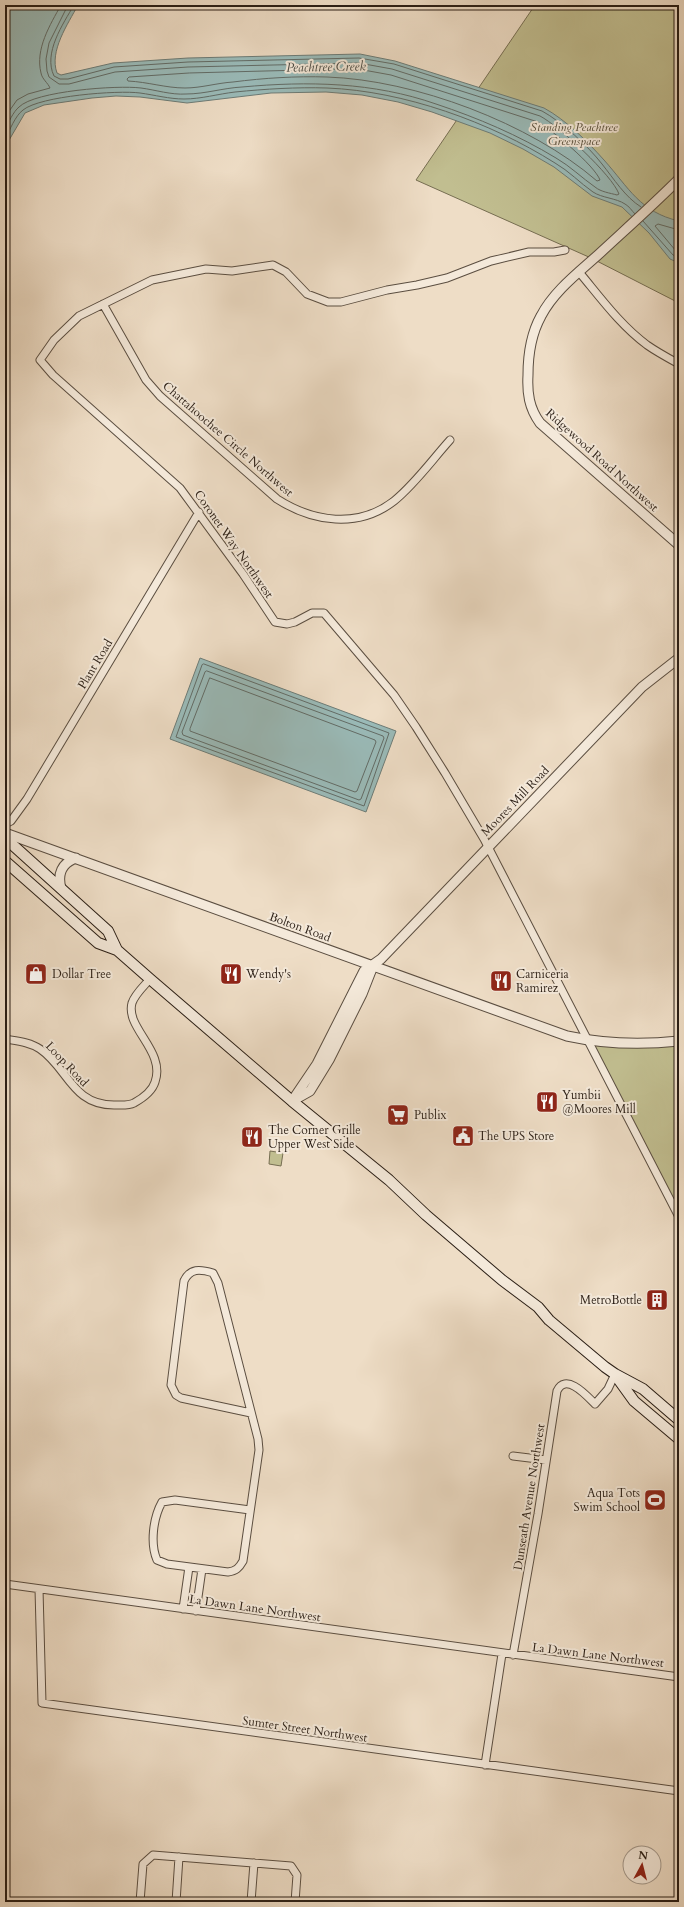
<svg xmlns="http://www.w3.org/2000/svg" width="684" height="1907" font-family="Cardo,serif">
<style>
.green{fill:#c1be90;stroke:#766e52}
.water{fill:#9abbb9;stroke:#6d7c77}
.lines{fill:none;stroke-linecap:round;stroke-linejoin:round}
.shore{stroke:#626c67;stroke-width:1}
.minor-casing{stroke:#5b4e41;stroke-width:9}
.tertiary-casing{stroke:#5b4e41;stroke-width:11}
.secondary-casing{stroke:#2a1e15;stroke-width:12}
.minor{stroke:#f4e9da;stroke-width:7}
.tertiary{stroke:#f4e9da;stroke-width:9}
.secondary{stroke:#f4e9da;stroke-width:10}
.labels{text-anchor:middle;stroke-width:4;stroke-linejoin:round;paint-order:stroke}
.park-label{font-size:12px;font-style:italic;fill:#574e3a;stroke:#f4e9da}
.street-label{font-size:12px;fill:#2a1e15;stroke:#f4e9da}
.poi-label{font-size:12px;fill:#2a1e15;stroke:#f4e9da;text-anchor:start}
.water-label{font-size:13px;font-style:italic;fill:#4c4d46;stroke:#f4e9da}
</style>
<rect width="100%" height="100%" fill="#eeddc6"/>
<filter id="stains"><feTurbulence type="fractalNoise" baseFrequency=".005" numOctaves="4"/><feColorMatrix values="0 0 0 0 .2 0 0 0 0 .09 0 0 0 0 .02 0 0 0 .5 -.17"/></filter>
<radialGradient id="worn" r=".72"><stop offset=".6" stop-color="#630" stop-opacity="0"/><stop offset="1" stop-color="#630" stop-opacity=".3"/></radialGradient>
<path class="green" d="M535,5H679V303L591,258L416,180Z
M588,1041H679V1210Z
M270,1151L283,1153L281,1166L269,1164Z"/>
<path class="water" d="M5,5H78C68,24 49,51 57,73L61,75L113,63L188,58L360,54L395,61L544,108C566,120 587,141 604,160C629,188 640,212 679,221V263L670,259L649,233L622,207L592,196L554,167L523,149L490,133L432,112L398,102L362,95L326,92L271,93L187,103L140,97L116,96L92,98L44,105L25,113L5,147Z
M200,658L396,731L366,812L170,739Z"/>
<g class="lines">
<path class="shore" d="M74,5C63,24 43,53 54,76L60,79H68L114,67L188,62L359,58L394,64L542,111C562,122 588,146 602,164C614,179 625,197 641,207
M342,69H358L391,75L538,122C551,129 595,166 600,180L597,181C530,123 415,80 327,77C296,76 264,78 233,82C217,83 201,88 185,88C166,88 148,82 128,81L127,79L129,77L189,73Z
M5,117L17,100L28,94L50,88C48,83 42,79 41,73C35,49 50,25 61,5
M5,129C9,122 13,112 19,107C35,91 117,85 141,88C156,90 171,95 186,94C205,94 223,88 242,87C308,81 373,82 436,104C478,118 518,135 556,158C570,166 582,178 595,187C601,192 610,193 617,195L619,194C612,175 559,126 540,116L392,69L359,63L188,67L115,72L69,84H59L49,77L47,71L46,59L49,43L68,5
M5,139C10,130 15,116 23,110C40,96 118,90 140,93C155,95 169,99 184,99C201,99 218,94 235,92C265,89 297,87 327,88C404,91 490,122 555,163C569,171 580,183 593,192C602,198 616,198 625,204C629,206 632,211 635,214
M643,221L673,255L679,258
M679,230L658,224L655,226L676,251L679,253
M204,664L389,733L364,806L176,737L202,665Z
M207,671L383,736L384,738L361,799L359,800L183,735L182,732L205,672Z
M210,678L375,740L376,742L357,791L355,792L190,731V729Z"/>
<g class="minor-casing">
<path id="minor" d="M565,250L554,252H529L491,261L447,278L417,285L387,290L341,302H328L307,294L286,272L273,265L232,271L206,269L152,280L79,316L54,340L40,360L53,375L180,488L243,574L275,622L287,624L295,622L312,613H324L394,695L416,727L445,773L484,839L679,1217
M579,272C600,297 620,325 647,345C657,352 668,358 679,364
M103,304L146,380L160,396L277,499C313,522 358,529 394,501C415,484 432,460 450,440
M5,824L11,821L27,799L199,512
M5,1039C17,1041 30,1042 40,1049C68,1068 72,1105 114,1105C121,1105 128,1106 134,1103C143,1098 152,1092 155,1082C166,1051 125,1028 132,1003C135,994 144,986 150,979
M513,1456L546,1460
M250,1510L175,1500L162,1502C153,1518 150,1544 157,1560L167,1564L228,1572C236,1571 239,1568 243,1561L259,1450L258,1439L218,1283L213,1273C200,1269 190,1268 184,1281L171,1385L176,1395L181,1398L251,1413
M5,1584L679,1677
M39,1589L42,1703L679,1791
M183,1609L189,1567
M196,1611L202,1569
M513,1655L538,1514L557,1391C566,1372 587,1396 595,1404L608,1389L615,1374
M485,1765L502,1654
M140,1902L143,1864L153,1855L291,1866L297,1875L295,1902
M176,1902L179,1857
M251,1902L254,1863"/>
</g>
<g class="tertiary-casing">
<path id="tertiary" d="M679,179C653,205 626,229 599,254C578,273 554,291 541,316C531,334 528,354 528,375C527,393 529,408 540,423L679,545
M5,833L567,1036C604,1044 642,1045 679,1041
M61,888C57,874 62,863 76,858
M294,1100L310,1091L329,1060L362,994L373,966
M292,1101L317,1064L364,971L381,959L642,687L679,658"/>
</g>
<g class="secondary-casing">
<path id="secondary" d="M5,838L108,931L117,950L150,979L292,1101L389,1180L426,1215L502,1280L538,1307L549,1320L605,1367L615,1374L643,1389L679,1420
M5,861L98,943L117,950
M616,1376L634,1401L679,1439"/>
</g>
<use href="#minor" class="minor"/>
<use href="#tertiary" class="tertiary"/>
<use href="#secondary" class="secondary"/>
</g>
<defs>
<g id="shop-square" transform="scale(1.15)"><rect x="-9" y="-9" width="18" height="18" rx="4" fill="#8f2418" stroke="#f4e9da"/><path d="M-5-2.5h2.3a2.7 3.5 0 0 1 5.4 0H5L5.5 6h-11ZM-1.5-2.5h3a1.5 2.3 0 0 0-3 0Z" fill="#fff"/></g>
<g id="restaurant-square" transform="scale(1.15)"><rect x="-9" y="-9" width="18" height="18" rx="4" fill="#8f2418" stroke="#f4e9da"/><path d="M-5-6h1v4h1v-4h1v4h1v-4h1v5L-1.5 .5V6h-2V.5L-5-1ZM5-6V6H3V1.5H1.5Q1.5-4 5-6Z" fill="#fff"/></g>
<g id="supermarket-square" transform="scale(1.15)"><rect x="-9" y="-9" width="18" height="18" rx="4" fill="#8f2418" stroke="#f4e9da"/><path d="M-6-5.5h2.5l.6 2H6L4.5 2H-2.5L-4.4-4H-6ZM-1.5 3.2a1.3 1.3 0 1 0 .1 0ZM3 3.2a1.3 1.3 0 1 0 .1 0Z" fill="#fff"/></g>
<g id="civic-square" transform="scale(1.15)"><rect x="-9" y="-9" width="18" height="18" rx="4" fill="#8f2418" stroke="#f4e9da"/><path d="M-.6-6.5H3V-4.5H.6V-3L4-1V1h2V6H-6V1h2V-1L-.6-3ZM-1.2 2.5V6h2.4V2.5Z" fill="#fff"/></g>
<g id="building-square" transform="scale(1.15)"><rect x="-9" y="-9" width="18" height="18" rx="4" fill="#8f2418" stroke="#f4e9da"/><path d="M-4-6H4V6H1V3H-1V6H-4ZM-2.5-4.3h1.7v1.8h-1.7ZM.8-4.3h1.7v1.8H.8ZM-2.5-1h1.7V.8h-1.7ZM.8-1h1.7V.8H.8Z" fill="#fff"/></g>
<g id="stadium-square" transform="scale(1.15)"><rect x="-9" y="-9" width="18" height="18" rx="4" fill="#8f2418" stroke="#f4e9da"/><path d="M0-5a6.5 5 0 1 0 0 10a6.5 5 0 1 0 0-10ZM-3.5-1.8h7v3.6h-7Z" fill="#fff"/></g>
</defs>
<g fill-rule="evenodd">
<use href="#shop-square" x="36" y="974"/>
<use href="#restaurant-square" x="231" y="974"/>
<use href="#restaurant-square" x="501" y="981"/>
<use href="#restaurant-square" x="547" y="1102"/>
<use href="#supermarket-square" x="398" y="1115"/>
<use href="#civic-square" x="463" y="1136"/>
<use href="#restaurant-square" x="252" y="1137"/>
<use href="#building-square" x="657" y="1300"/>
<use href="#stadium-square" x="655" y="1500"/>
</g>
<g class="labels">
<g class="park-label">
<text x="574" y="131">Standing Peachtree<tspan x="574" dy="14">Greenspace</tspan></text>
</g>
<g class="street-label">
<text transform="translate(228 439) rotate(41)" y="4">Chattahoochee Circle Northwest</text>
<text transform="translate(602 460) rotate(42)" y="4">Ridgewood Road Northwest</text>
<text transform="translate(234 544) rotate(55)" y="4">Coronet Way Northwest</text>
<text transform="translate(95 664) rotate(-59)" y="4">Plant Road</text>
<text transform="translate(515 801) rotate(-46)" y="4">Moores Mill Road</text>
<text transform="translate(300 927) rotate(20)" y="4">Bolton Road</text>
<text transform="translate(67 1064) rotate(47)" y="4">Loop Road</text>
<text transform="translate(529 1497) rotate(-81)" y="4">Dunseath Avenue Northwest</text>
<text transform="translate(255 1608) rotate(8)" y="4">La Dawn Lane Northwest</text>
<text transform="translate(598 1655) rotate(7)" y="4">La Dawn Lane Northwest</text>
<text transform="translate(305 1729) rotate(8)" y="4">Sumter Street Northwest</text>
</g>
<g class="poi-label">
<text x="52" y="978">Dollar Tree</text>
<text x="246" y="978">Wendy's</text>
<text x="516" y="978">Carniceria<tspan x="516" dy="14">Ramirez</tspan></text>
<text x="562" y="1099">Yumbii<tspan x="562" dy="14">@Moores Mill</tspan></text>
<text x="414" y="1119">Publix</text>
<text x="268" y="1134">The Corner Grille<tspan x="268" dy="14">Upper West Side</tspan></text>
<text x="478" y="1140">The UPS Store</text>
<text x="642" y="1304" text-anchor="end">MetroBottle</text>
<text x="640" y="1497" text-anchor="end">Aqua Tots<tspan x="640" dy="14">Swim School</tspan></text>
</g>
<g class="water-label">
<text transform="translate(326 66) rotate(-1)" y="5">Peachtree Creek</text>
</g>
</g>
<rect width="684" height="1907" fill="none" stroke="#eeddc6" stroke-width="20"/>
<rect x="6" y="6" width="672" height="1895" fill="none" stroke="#2a1e15" stroke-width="2"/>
<rect x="10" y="10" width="664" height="1887" fill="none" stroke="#2a1e15"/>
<g transform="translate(642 1865) rotate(7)"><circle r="19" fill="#f4e9da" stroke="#a3988b"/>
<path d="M0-3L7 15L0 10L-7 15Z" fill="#8f2418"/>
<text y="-6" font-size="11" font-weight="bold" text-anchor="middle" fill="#2a1e15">N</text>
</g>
<rect width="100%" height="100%" filter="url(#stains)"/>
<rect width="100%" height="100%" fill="url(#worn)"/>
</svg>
